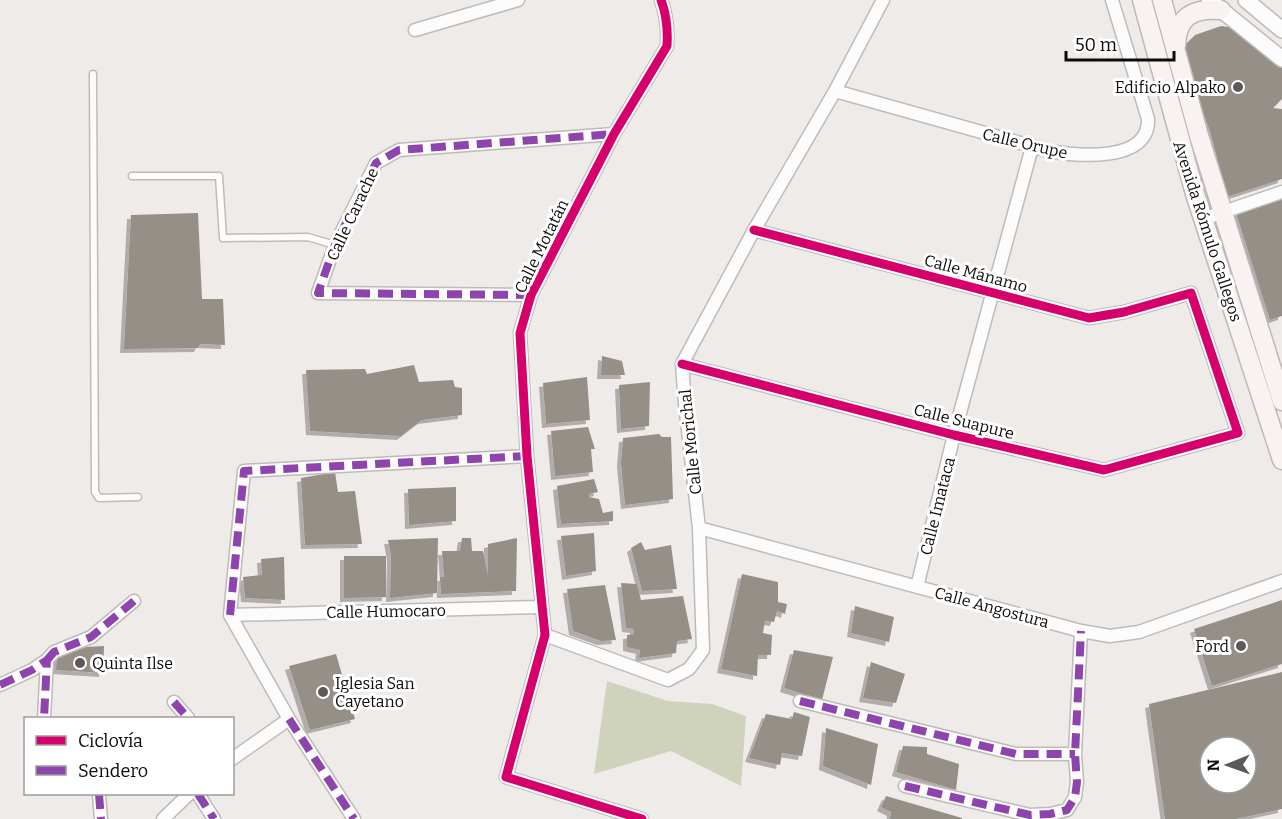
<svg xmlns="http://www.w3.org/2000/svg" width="1282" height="819" font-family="Bitter,serif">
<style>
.forest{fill:#d0d3bc}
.building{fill:#958f88;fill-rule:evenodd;filter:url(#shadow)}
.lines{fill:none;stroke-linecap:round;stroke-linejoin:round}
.service-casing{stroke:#bebbb9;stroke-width:9}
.minor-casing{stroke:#bebbb9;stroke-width:15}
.tertiary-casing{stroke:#bebbb9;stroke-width:18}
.primary-casing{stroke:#c0b7b6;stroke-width:21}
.service{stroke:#fdfcfc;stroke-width:6}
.minor{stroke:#fdfcfc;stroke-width:12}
.tertiary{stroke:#fdfcfc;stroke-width:15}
.primary{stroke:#f8f3f2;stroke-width:18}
.quiet{stroke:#8e44ad;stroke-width:8;stroke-dasharray:15 8;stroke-linecap:butt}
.cycleway-casing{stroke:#fff;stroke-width:13}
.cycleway{stroke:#d6006c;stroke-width:9}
.poi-dot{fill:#5c5958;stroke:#fff;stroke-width:2}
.labels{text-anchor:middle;stroke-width:6;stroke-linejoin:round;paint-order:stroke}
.poi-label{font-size:16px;fill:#0d0b0a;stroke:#fff;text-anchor:end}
.street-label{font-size:16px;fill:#0d0b0a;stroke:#fff}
</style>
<defs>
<filter id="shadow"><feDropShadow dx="-4" dy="4" stdDeviation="0" flood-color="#0004"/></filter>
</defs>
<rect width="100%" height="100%" fill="#efebe9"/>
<path class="forest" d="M607,681L668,701L712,704L746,716L741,786L671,751L594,774Z"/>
<path class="building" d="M1221,26L1235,28L1282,68V99L1273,108L1282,109V179L1227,197L1210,131L1188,75L1184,51L1186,44L1195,35Z
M1282,199V316L1270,320L1236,213Z
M198,213L202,299H223L225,345L200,344L198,348L124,349L131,215Z
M602,356L622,361L625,375H601Z
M414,365L419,382L453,380L455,387L462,388V415L422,420L401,436L310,431L306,370L365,369L367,374Z
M587,377L590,420L546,424L543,383Z
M650,382L649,426L621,429L619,385Z
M588,427L595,449H591L593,472L555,476L551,431Z
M659,434L662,437H671L673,499L625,505L621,463L623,438Z
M335,472L338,492L355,491L362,544L305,545L301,478Z
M594,479L598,492L589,494V497L599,499L603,513L613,511V521L561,524L557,486Z
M456,487V521L409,525L408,489Z
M594,533L596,571L566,576L561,536Z
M438,538L437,593L390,598L391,556L388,540Z
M462,538H471L472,551H483L488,575V544L517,538L516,591L441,594L440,577H444L442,551H460Z
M641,542L645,550L671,545L677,589L642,591L631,548Z
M344,556H386V597L344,598Z
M284,557L285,600L245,598L243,577L262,575L261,559Z
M742,574L778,582V602L787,604L785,614L777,611L774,622L765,621L763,633L772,635L771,655H758L757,676L721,669Z
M621,583L637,584L641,600L683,596L692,639L677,641L676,653L639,658L640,650L627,647V635L634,634V629L626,628Z
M605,585L616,640L601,641L573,631L567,589Z
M1282,600V664L1212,686L1194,629Z
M855,606L894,617L889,642L851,633Z
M104,646L103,673L56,670L57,657L86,647Z
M794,650L833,657L822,700L784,688Z
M336,654L355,719L310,730L289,666Z
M871,662L905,674L896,703L863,698Z
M1282,672V809L1236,819H1165L1149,704ZM1210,747H1246V783H1210Z
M794,712L810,717L802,756L782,753L780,765L749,758L766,714L792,719Z
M826,728L878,744L871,785L823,766Z
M903,746L927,747V754L959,764L956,790L896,772Z
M886,796L962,818V819H890L891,812L881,807Z"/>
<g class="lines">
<g class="service-casing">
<path id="service" d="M93,74L95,492L99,498L138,497
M132,176H219L223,238L308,237L335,245"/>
</g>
<g class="minor-casing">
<path id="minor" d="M415,30L518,0
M835,91L1049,151C1077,156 1150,163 1148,119L1112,0
M1203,219L1282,192
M531,295L318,293L335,245L376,163L399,150L614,134
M682,364L954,435L1104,470L1238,433L1191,293L1124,312L1089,318L754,230
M699,528L1081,631L1110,636L1139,632L1282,581
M917,587L954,435L1032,147
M230,615L541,607
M545,635L668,680L689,669L703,650L699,528L685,404L682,364L754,230L835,91L883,0
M47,660L54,652L91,637L134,601
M0,685L32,670L47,660L44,718
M800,701L1016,754H1075
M174,702L188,718
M232,759L289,719
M905,786L1030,815L1050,814L1067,810L1075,797L1077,782L1075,754L1081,631
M99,794L101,819
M198,794L214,819
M163,819L189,794
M354,819L289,719L230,615L244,471L527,456
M642,819L506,777L545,635L527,456L520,333L531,295L614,134L667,46C668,30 667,16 661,0"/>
</g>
<g class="tertiary-casing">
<path id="tertiary" d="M1209,0L1282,59
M1246,0L1282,30"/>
</g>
<g class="primary-casing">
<path id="primary" d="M1142,0L1195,194L1282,460
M1162,0L1199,136L1282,401
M1176,46C1177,16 1193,8 1221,10"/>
</g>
<use href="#service" class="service"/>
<use href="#minor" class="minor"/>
<use href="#tertiary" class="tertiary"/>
<use href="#primary" class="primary"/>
<path class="quiet" d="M531,295L318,293L335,245L376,163L399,150L614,134
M230,615L244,471L527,456
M47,660L54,652L91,637L134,601
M0,685L32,670L47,660L44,718
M800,701L1016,754H1075
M174,702L188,718
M289,719L354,819
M905,786L1030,815L1050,814L1067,810L1075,797L1077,782L1075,754L1081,631
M99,794L101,819
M198,794L214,819"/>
<g class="cycleway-casing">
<path id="cycleway" d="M682,364L954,435L1104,470L1238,433L1191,293L1124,312L1089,318L754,230
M642,819L506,777L545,635L527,456L520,333L531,295L614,134L667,46C668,30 667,16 661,0"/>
</g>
<use href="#cycleway" class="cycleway"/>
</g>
<g class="poi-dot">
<circle cx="1238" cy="87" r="6"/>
<circle cx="1241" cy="646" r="6"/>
<circle cx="80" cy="663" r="6"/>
<circle cx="323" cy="692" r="6"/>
</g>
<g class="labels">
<g class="poi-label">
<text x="1226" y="93">Edificio Alpako</text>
<text x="1229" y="652">Ford</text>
<text x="92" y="669" text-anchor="start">Quinta Ilse</text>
<text x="335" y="689" text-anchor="start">Iglesia San<tspan x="335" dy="18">Cayetano</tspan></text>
</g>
<g class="street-label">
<text transform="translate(1025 143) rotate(13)" y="6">Calle Orupe</text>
<text transform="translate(352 214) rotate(-65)" y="6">Calle Carache</text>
<text transform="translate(1208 231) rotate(72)" y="6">Avenida Rómulo Gallegos</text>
<text transform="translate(541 246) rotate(-64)" y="6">Calle Motatán</text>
<text transform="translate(976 273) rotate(15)" y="6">Calle Mánamo</text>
<text transform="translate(964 421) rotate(14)" y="6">Calle Suapure</text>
<text transform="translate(690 442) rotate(-96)" y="6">Calle Morichal</text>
<text transform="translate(937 506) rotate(-76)" y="6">Calle Imataca</text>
<text transform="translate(992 607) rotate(15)" y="6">Calle Angostura</text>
<text transform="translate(386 611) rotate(-1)" y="6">Calle Humocaro</text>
</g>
</g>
<rect x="24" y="717" width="210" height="78" fill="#ffffff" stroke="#9e9d9d" stroke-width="1.5"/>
<rect x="36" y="736" width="30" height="9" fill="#d6006c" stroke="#9e9d9d" stroke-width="1.5"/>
<text x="78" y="747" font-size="18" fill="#0d0b0a">Ciclovía</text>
<rect x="36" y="766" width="30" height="9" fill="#8e44ad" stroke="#9e9d9d" stroke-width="1.5"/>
<text x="78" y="777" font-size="18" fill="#0d0b0a">Sendero</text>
<g transform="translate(1228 765) rotate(269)"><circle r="28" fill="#ffffff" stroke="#9e9d9d" stroke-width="1.5"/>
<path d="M0-4.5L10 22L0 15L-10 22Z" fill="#5c5958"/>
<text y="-9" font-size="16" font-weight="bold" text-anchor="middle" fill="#0d0b0a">N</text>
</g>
<path d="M1066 51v9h108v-9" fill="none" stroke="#0d0b0a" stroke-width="3"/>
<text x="1075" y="51" font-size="18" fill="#0d0b0a" stroke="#ffffff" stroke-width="4.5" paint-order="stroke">50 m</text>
</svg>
